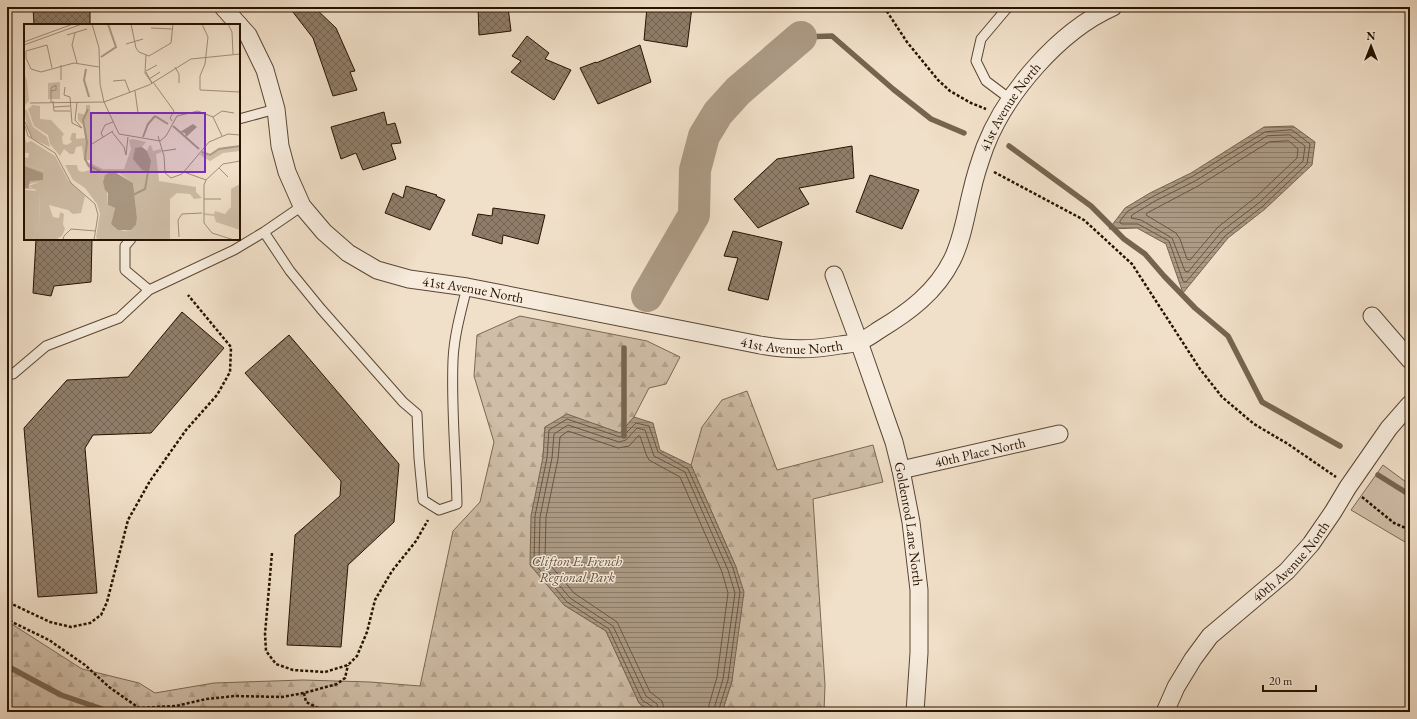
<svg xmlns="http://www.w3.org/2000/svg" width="1417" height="719" font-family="'EB Garamond',serif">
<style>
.green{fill:#cfbda7;stroke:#7b6854}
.forest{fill:url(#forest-firs);stroke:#7b6854}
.water{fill:url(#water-rules);stroke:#776450}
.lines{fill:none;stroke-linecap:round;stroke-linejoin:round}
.shore{stroke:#6a5643;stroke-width:1}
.stream{stroke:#776450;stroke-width:5.5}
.river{stroke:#ac9a85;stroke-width:32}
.building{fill:url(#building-cross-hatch);stroke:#271201}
.lane-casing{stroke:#5a4633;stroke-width:11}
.street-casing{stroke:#5a4633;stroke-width:19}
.path{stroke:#271201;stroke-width:2.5;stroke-dasharray:3 2;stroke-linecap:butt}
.lane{stroke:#f6ebdc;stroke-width:9}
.street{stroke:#f6ebdc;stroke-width:17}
.labels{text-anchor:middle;stroke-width:3;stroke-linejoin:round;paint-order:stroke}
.street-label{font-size:14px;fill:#271201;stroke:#f6ebdc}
.park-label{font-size:14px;font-style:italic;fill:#624e3b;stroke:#f6ebdc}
.inset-river{fill:none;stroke:#ac9a85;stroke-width:2}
.inset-road{fill:none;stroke:#a08e79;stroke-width:1}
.view{fill:#7b2cbf;fill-opacity:0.15;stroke:#7b2cbf;stroke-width:2}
.inset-edge{fill:none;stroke:#271201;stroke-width:2}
</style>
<defs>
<pattern id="forest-firs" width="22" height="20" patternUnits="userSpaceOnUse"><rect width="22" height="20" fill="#cfbda7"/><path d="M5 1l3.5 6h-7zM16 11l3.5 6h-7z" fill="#b2a18e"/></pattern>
<pattern id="water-rules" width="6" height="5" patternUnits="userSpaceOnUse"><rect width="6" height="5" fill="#ac9a85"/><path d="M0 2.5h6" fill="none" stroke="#8c7c6a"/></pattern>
<pattern id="building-cross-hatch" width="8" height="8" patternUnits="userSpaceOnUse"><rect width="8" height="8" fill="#907d69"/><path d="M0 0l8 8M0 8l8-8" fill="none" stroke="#766554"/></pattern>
</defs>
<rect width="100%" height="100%" fill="#f1e0c9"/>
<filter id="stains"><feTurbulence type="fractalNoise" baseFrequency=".005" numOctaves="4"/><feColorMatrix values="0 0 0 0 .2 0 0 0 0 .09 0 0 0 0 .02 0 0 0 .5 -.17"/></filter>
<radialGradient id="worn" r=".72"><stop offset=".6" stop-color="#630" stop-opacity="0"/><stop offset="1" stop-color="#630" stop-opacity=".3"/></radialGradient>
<path class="green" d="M1383,465L1410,485V545L1351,510Z"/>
<path class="forest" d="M520,316L647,341L680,357L666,384L649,388L634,417L620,433L567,415L545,427L543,457L564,605L606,631L639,703L652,712H287L272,709L262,712H7V621L82,669L139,683L155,693L214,683L303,680L370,682L420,686L453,531L480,502L494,442L474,376L477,335Z
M747,391L777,470L873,445L883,482L813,499L825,685L824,712H722L732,681L736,567L691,465L702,427L722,400Z"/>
<path class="water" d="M1293,126L1315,142L1312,165L1265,209L1228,238L1183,293L1166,244L1137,228L1109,229L1125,208L1150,193L1191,173L1264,127Z
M567,414L620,433L634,417L653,423L660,450L691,465L736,567L744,592L732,681L722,712H652L639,703L606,631L564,605L530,565L531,516L543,457L545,427Z"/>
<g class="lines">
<path class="shore" d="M1292,130L1310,144L1307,164L1263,206L1225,236L1186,282L1183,281L1169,241L1138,224H1122L1120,223V221L1128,211L1152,197L1193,176L1265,132Z
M1290,135L1305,146L1303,161L1260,202L1222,231L1188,272L1185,271L1172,238L1141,220L1131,218L1132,215L1155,201L1195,181L1267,136Z
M1289,141L1298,149L1297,158L1256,197L1218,227L1190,260L1187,259L1180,239L1176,233L1146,215L1147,213L1198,186L1269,142Z
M654,712L653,707L642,700L609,629L567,602L534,563L535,516L547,458L549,430L567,419L620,437L623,436L636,423L649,426L658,452L688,469L733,568L740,592L728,680L718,712
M659,712L657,704L646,696L613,626L570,598L539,561L540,517L552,458L554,434L568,425L619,442L626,440L637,428L645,430L654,456L685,472L728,570L735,593L723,679L713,712
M665,712L662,701L650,692L617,622L574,593L545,559L546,517L558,459L560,437L568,431L618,448L629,446L638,436H640L646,454L649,460L680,477L722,572L728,593L717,677L707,712"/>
<path class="stream" d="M801,37L832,36L893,89L931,119L964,133
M1009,146L1091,206L1124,239L1145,254L1164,276L1195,308L1228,336L1262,402L1340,446
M624,436V348
M1378,475L1410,495
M7,666L61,695L111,712"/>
<path class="river" d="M647,296L694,215L695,170L704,136L718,113L738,91L801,37"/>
</g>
<path class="building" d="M33,7H90V25H34Z
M289,7H314L336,28L355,71L350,72L357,90L333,96L313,38Z
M478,7H508L511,31L479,35Z
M647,7H692L687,47L644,40Z
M527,36L549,53L545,59L571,70L554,100L511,72L521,61L512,56Z
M640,45L651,82L598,104L580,68L596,62V63Z
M384,112L387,125L395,123L401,143L391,144L396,159L363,170L356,153L341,159L331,127Z
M852,146L854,178L799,188L809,204L758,228L734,199L777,159Z
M870,175L919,190L902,229L856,212Z
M406,186L437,195L436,196L445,200L430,230L385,213L393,193L403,198Z
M493,208L545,215L538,244L503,235L502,244L472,235L478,214L492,216Z
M733,231L782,242L768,300L728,290L738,258L724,256Z
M36,239H92L91,282L54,286L51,296L33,293Z
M182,312L224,348L151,433L93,435L85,448L97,593L38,597L24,428L67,380L128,377Z
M289,335L399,464L394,522L348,565L341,647L287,645L295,535L340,496L341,481L245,373Z"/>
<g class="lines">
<g class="lane-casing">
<path id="lane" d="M1008,7L981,39L976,61L986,81L1010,99
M239,119L276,109
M264,232L290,271L321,309L403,402L417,414L419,458L423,500L439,510L457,504C456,456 451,408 453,360C454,336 461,311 467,287
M131,239L125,246V270L149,290
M13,374L46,346L119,318L149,290L234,250L264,232L302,206"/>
</g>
<g class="street-casing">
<g id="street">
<path d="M223,7L239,25"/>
<path id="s1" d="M239,25L248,35L265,70L276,109L280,146L287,172L302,206L324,232L348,253L377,270L409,279L467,287L760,345C789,350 811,350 840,345C846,344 853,344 858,342C865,340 873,334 879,330C909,312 936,292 952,260C963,238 966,213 972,190C975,176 980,161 985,147C1006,93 1059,31 1113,7"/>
<path id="s2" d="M834,275L859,342L894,442L901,470L911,522L919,590V653L915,712"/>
<path d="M1372,316L1410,360"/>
<path id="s3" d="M901,470L1059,434"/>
<path id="s4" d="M1165,712L1176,687L1193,659L1210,636L1287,571L1311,544L1333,512L1348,487L1389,428L1410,404"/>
</g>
</g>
<path class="path" d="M884,7L907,42L938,80L950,91L971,103L986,109
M994,172L1084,220L1132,264L1200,369L1222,397L1254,424L1288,444L1336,477
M1362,497L1394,523L1410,530
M272,553L265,634L266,651L276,664L293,670L325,672L348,665L357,656L367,632L375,600L392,571L416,541L428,520
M7,597L12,604L50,622L71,627L90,623L101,615L107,602L128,520L150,481L186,430L217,395L230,372L231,347L188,295
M7,616L12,622L49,640L85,665L109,687L139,708L176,706L206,699L235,696L282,697L304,693L337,684L345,678L348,665
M304,693L306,702L326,712
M139,708V712"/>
<use href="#lane" class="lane"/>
<use href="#street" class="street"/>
</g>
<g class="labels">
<g class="street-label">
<text dy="5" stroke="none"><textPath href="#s1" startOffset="1075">41st Avenue North</textPath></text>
<text dy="5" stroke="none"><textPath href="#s1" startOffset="392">41st Avenue North</textPath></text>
<text dy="5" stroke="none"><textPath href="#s1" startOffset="716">41st Avenue North</textPath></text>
<text dy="5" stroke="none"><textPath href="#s3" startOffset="81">40th Place North</textPath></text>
<text dy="5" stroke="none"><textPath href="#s2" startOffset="261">Goldenrod Lane North</textPath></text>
<text dy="5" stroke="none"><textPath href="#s4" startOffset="199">40th Avenue North</textPath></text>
</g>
<g class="park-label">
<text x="577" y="566">Clifton E. French<tspan x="577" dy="16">Regional Park</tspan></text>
</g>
</g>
<g transform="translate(24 24)">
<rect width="216" height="216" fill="#f1e0c9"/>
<path d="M216,122V127L199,129L186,137L176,131L178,127L185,132L200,123ZM216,160V206L192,198L190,192L180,191V189L190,190L191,187L201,190L207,183V165Z" fill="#cfbda7"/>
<path d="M0,50L3,56L5,77L0,82ZM9,81L16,82V95L27,96L40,110L38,113L39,120L43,121L48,118L46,115L48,109H52V115L61,114L60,102L54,96V89L62,91V81H66V136H60L58,122L52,123L50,130H46L40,125L36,132L26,120L24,111L10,102L4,85ZM0,85L3,86L9,103L23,113L26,123L9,115L3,104ZM0,113L3,119L7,117L31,132L44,156L61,172L57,189L49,190L44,186L25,181L29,193L35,194L36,188L40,190L39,200L41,205L38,212L31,216H9L16,197L15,168L5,162L15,158L21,147L0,140V133L4,134L5,129H0ZM109,115L122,118L117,124H111L110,131V135L118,146L126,135L123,127L125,122L127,121L129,127L137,125L138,128L132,130L135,157L172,163V168L178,174L170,175L166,170L153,169L146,175V216H74L72,213L76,190L73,180L61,164L49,156L41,141H53L54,146L58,148L66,146L62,140L66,139L79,145H100L107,125L105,116ZM93,148L109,159L113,194L112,201L107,206L99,207L87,200L91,184L84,181L83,167Z" fill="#cfbda7" fill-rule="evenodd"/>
<path d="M0,140L21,147L19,157L5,160L6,164L13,165H0ZM0,166L15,167L16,197L9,216H0Z" fill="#cfbda7"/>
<path d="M36,58V75H24V59Z" fill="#cfbda7"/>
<path d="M169,100L173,103L162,113L161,109L156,108ZM111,124L118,123L123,127L127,137L125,148L118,146L109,135ZM0,142L19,149V156L6,157L4,164H0ZM89,147L109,159L113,194L112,201L107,206H94L87,200L91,184L84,181V169L81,166L79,158L81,151Z" fill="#ac9a85"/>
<path class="inset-river" d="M77,33L92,23L84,0M62,45L60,56L65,73M64,85L59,96L63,118L61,135L65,142L78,148M131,92L144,100M149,102L175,125M119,113L124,100L131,92M178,128L186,131L195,125L216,122M109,171L121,165L124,148"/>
<path class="inset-road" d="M68,0L75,24L76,60L80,78L95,110L136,117L142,112L153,92L174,87L189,93L198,112M107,0L112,24L115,28L125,32L147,19L149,0M178,0L184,13L181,40L176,52V66L216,68M204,0L208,8L209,30M127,4L148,5M51,9L48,21L53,39M43,11L63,5M0,18L49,0M102,20L119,15M0,21L58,0M122,31L121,49L128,59M151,43L155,50V59M28,44L23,21L2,27V34L7,45L17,48L50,39L75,43M122,47L133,41M122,48L128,59M125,55L136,48M37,56V41M89,57L101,56L106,69M129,58L150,87L146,94L148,97M41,63L40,71L46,73L48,99L58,104L51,96L53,78M111,67L114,89M29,77L30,87H46M27,78V64L32,61V66L27,67M6,79L80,78L125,61L167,35L216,30M30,83L46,82M189,93L198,87L210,89M0,96L8,114M1,102L4,112L31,129L47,159L71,180L74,191L70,216M88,108L100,123L102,131L104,113M134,112L140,132L141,149L147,154L158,150L185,118L204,110L216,111M79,113L77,109L81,101L89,98M68,120L89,107M139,127L152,125M195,144L204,153M160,148L182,156M180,175H197M155,213L154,196L158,190L178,189M43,216L39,215L40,212L47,205L72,207M210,216L188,209L180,199V161L182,156L199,140L216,137"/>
<path class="view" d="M67,89H181V148H67Z"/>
<rect width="216" height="216" class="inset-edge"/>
</g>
<rect width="1417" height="719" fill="none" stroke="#f1e0c9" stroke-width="24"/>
<rect x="8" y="8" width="1401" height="703" fill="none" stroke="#271201" stroke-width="2"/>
<rect x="12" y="12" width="1393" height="695" fill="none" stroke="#271201"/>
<g transform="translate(1371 46)" stroke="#f6ebdc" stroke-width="3" paint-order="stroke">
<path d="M0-3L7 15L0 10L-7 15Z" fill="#271201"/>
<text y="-6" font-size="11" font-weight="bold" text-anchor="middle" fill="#271201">N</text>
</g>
<path d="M1263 685v6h53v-6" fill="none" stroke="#271201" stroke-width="2"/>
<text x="1269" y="685" font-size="12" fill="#271201" stroke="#f6ebdc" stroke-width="3" paint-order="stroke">20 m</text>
<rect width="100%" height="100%" filter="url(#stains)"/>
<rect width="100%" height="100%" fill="url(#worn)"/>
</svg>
